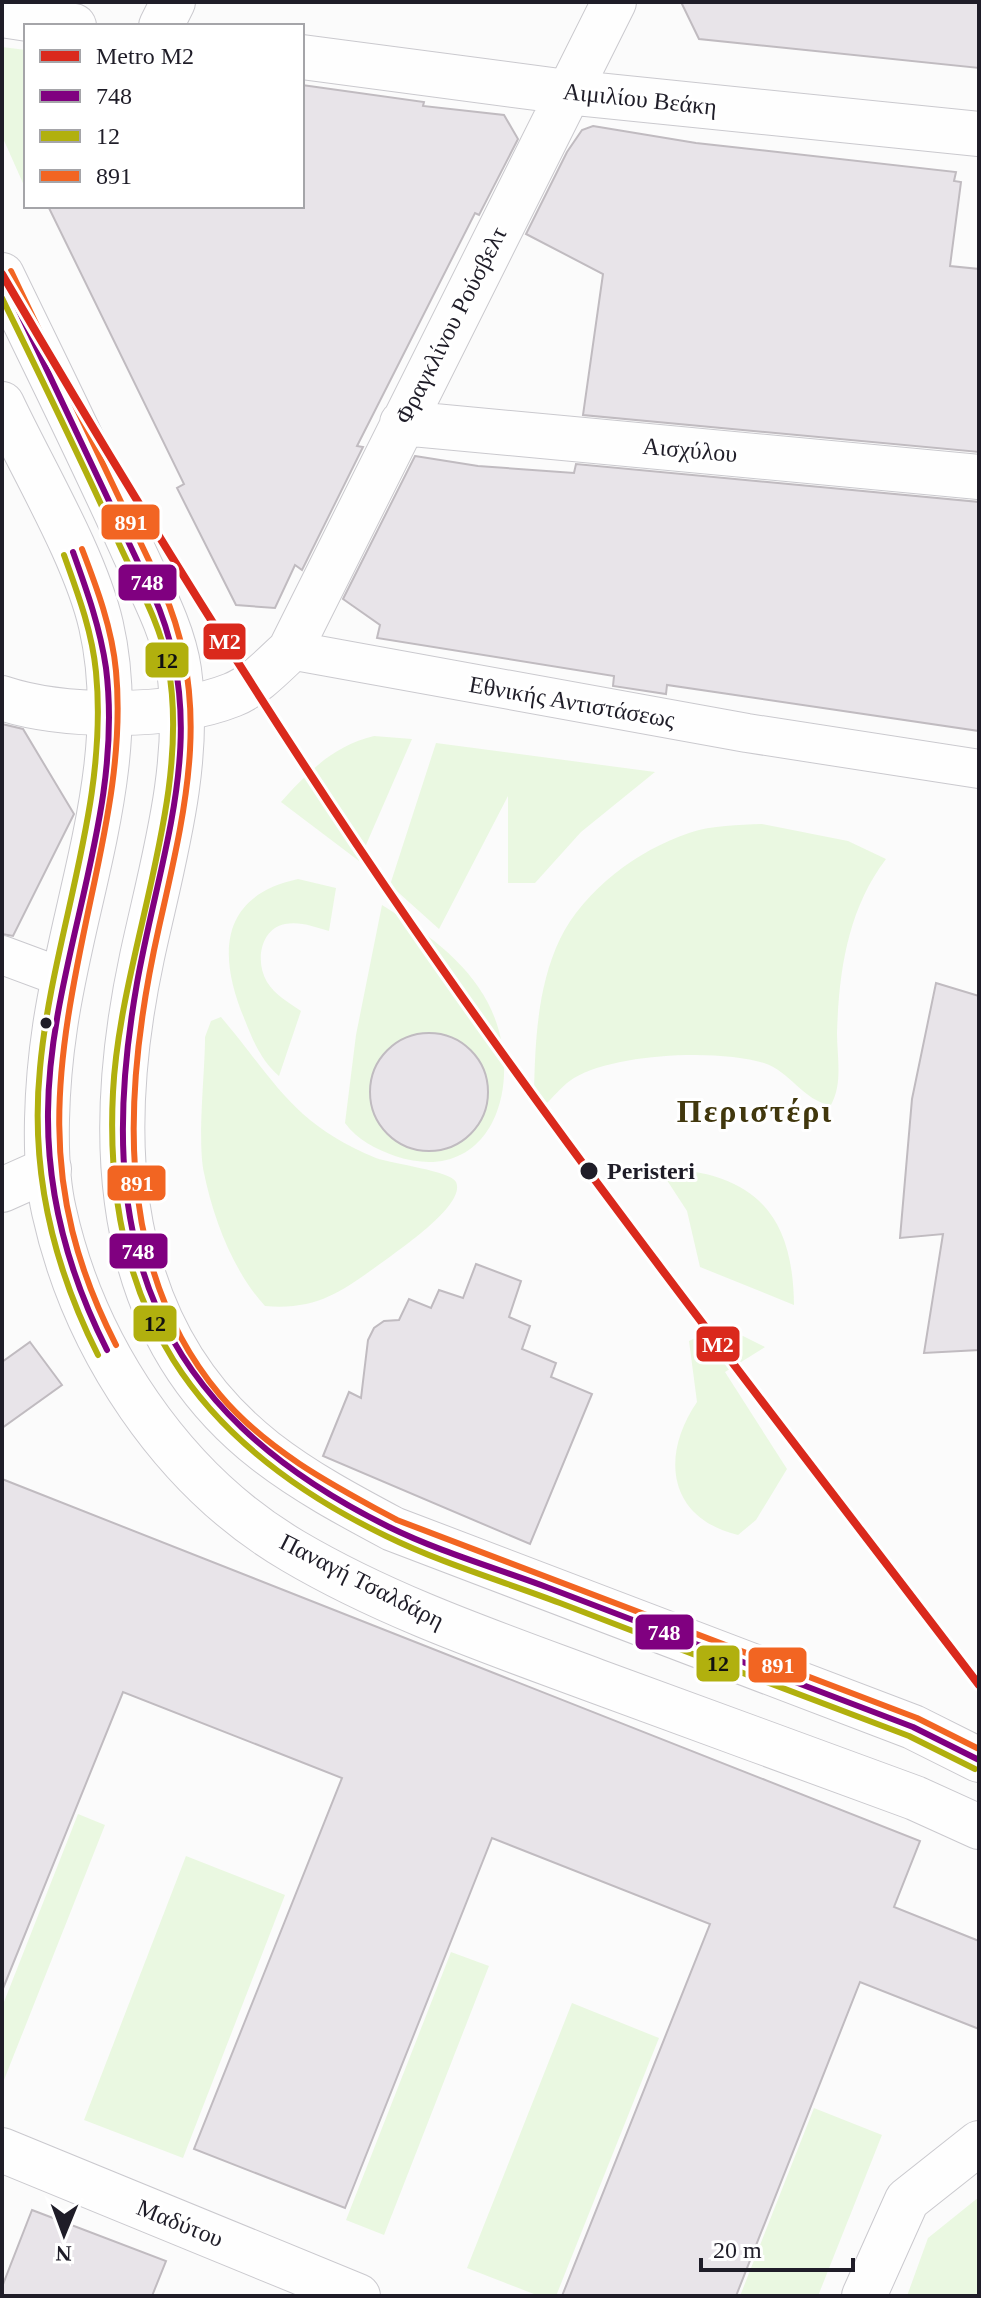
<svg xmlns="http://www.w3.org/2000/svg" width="981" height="2298" font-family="Georgia,serif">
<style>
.green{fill:#eaf8e1}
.building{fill:#e8e4e9;stroke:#c0bbc0;stroke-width:2}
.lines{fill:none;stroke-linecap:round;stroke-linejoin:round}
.pedestrian-casing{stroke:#cac9ce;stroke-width:40}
.minor-casing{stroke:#cac9ce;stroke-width:46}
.secondary-casing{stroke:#cac9ce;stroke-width:46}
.pedestrian{stroke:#fefefe;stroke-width:38}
.minor{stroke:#fefefe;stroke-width:44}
.secondary{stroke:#fefefe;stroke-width:44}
.bus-1-casing{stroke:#fff;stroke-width:12}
.bus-2-casing{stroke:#fff;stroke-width:12}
.bus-3-casing{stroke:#fff;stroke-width:12}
.bus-1{stroke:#800080;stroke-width:6}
.bus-2{stroke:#b1b00e;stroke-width:6}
.bus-3{stroke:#f26522;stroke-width:6}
.metro-1-casing{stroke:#fff;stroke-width:14}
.metro-1{stroke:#da291c;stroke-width:8}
.bus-dot{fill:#1f1d28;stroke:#fff;stroke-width:3}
.labels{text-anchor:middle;stroke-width:6;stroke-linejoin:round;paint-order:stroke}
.street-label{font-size:24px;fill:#1f1d28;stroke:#fff}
.stop-label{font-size:24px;font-weight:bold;fill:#1f1d28;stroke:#fff;text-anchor:start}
.district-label{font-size:32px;font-weight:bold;letter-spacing:2px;fill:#41370d;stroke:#fff}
.line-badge{stroke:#fff;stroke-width:3}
.badge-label{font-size:22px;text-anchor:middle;font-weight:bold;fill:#fff}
.pale-badge-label{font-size:22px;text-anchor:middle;font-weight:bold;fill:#111}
</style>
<rect width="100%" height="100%" fill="#fbfbfb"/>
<path class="green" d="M2,47L26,50V190L2,136Z
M374,736L412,739L359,861L281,802C308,772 333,746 374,736Z
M436,743L655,772L581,832L535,883H508V796L439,929L390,885Z
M762,824L848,841L886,859C848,909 839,970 837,1033C837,1057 843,1083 831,1105C803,1101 790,1071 764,1063C718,1049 616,1053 574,1078C564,1084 555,1095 547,1103L534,1095C535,1044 537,987 560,939C584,890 638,850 689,833C713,825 738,825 762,824Z
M298,879L336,888L329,931C315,927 300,921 285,924C260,929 255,962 267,982C275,995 288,1002 301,1011L279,1076C261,1060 253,1041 244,1018C218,955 219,896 298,879Z
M382,905C422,930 466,960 488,1003C527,1077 495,1189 395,1156C376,1149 357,1140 345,1123L356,1035Z
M221,1017C276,1082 292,1123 376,1158C393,1164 451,1171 456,1182C466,1203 407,1244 391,1256C347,1287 322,1311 265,1306C234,1273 213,1218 204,1173C197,1140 205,1074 205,1037L211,1021Z
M659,1168C753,1172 793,1212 794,1305L700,1267L687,1211Z
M721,1332L743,1336L765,1347L725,1372L787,1469L756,1520L738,1535C668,1518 660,1456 697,1402L689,1341L703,1334Z
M78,1814L105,1825L2,2085V2007Z
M186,1856L285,1895L183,2158L84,2120Z
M451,1952L489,1966L384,2235L346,2220Z
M572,2003L659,2038L556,2296H539L467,2268Z
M814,2108L882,2135L818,2296H740Z
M979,2197V2296H907L928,2238Z"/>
<path class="building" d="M681,2H979V68L699,39Z
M302,85L424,102L423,106L504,115L518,139L479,215L475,213L357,446L363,447L302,570L295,565L275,608L236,605L177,488L184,484L48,206H302Z
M593,126L696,143L956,172L954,181L961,182L950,266L979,269V452L583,415L603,274L526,234L567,152L582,130Z
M415,456L478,466L574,473L576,464L979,502V731L667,685L666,694L613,686L614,676L377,638L380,625L343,599Z
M2,724L23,729L74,814L13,936L2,934Z
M936,983L979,996V1350L924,1353L943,1234L900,1238L912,1099Z
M370 1092a59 59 0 1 1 118 0a59 59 0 1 1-118 0Z
M476,1264L521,1281L509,1317L530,1326L522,1349L556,1363L551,1377L592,1394L530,1544L323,1456L349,1392L361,1398L368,1340L374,1328L384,1321L399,1320L409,1299L431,1308L439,1290L463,1298Z
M30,1342L62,1385L2,1428V1362Z
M2,1479L920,1841L894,1907L979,1941V2029L860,1982L736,2296H562L710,1924L492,1838L345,2208L194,2149L342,1778L123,1692L2,1991Z
M32,2210L166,2261L152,2296H2V2287Z"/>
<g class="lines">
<g class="pedestrian-casing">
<path id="pedestrian" d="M290,650L747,733L979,769
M2,955L64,978"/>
</g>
<g class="minor-casing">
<path id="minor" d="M2,15L74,26
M161,26L173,2
M302,57L567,92L979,134
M402,423L979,477
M2,698C62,718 172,719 232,695C253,687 274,665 290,650L614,2
M2,1190L49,1169
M2,2150L358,2296
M864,2296L907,2200L979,2143"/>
</g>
<g class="secondary-casing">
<path id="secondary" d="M2,275C46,366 92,458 133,550C150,588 173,629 179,670C192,766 162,864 142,957C104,1135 109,1329 265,1451C305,1482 348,1505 393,1529L913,1727L979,1760
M2,404C33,470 85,556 101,625C132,760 74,895 55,1027C47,1080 42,1159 54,1211C84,1347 172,1480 293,1551C388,1607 494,1643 596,1681C702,1720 809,1759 915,1798L979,1827"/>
</g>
<use href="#pedestrian" class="pedestrian"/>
<use href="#minor" class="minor"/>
<use href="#secondary" class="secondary"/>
<g class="bus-1-casing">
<path id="bus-1" d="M2,275L153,594C213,728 161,848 137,983C92,1239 149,1408 389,1527C440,1552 496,1568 549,1588C670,1634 792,1681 913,1727L979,1760
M73,552C87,591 100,627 106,668C125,818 49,963 48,1112C47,1197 69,1275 107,1350"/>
</g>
<g class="bus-2-casing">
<path id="bus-2" d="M2,298C42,380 83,463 120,546C138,585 160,623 168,665C193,799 120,954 113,1092C102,1308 194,1443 386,1536C441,1563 502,1581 560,1603C676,1648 793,1692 909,1736L975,1769
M64,555C78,594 92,631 96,672C109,806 52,935 40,1068C30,1169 52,1264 98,1355"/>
</g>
<g class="bus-3-casing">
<path id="bus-3" d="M11,271L163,590C213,704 185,811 159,927C124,1083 110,1264 220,1395C267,1451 334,1486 397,1520L917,1718L979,1749
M82,549C97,588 112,628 116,671C123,747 107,824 91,898C55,1067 34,1185 116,1345"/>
</g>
<use href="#bus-1" class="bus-1"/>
<use href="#bus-2" class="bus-2"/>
<use href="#bus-3" class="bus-3"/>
<g class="metro-1-casing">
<path id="metro-1" d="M2,274C131,495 265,713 411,924C591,1184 787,1433 979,1685"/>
</g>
<use href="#metro-1" class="metro-1"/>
</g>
<g class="bus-dot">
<circle cx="46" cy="1023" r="7"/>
<circle cx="589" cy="1171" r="10"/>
</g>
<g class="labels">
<g class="street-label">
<text transform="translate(640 99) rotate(6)" y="8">Αιμιλίου Βεάκη</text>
<text transform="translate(451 325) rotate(-63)" y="8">Φραγκλίνου Ρούσβελτ</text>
<text transform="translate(690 450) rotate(5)" y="8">Αισχύλου</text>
<text transform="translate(572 702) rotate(10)" y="8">Εθνικής Αντιστάσεως</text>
<text transform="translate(362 1581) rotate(27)" y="8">Παναγή Τσαλδάρη</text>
<text transform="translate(180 2223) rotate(22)" y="8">Μαδύτου</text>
</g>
<g class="stop-label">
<text x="607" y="1179">Peristeri</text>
</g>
<g class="district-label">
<text x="755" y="1122">Περιστέρι</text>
</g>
</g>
<g class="line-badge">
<rect x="100" y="503" width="61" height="38" rx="8" fill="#f26522"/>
<rect x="117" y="563" width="61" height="39" rx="8" fill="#800080"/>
<rect x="202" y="622" width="45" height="39" rx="8" fill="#da291c"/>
<rect x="144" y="641" width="46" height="38" rx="8" fill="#b1b00e"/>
<rect x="106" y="1164" width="61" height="38" rx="8" fill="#f26522"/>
<rect x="108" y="1232" width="61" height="38" rx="8" fill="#800080"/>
<rect x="132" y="1304" width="46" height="39" rx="8" fill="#b1b00e"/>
<rect x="695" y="1325" width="46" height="38" rx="8" fill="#da291c"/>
<rect x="634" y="1613" width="61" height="38" rx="8" fill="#800080"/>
<rect x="695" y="1644" width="46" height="39" rx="8" fill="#b1b00e"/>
<rect x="747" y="1646" width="61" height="38" rx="8" fill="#f26522"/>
</g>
<g class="badge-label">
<text x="131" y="530">891</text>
<text x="147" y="590">748</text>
<text x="225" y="649">Μ2</text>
<text x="137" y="1191">891</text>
<text x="138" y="1259">748</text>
<text x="718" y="1352">Μ2</text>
<text x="664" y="1640">748</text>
<text x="778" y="1673">891</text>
</g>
<g class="pale-badge-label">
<text x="167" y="668">12</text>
<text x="155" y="1331">12</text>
<text x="718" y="1671">12</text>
</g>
<rect width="981" height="2298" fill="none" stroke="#1f1d28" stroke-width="8"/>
<rect x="24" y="24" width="280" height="184" fill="#ffffff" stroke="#a5a5a9" stroke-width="2"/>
<rect x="40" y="50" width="40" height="12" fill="#da291c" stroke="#a5a5a9" stroke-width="2"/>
<text x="96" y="64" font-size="24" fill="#1f1d28">Metro Μ2</text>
<rect x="40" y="90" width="40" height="12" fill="#800080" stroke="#a5a5a9" stroke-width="2"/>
<text x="96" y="104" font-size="24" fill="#1f1d28">748</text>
<rect x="40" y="130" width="40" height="12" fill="#b1b00e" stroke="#a5a5a9" stroke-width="2"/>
<text x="96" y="144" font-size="24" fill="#1f1d28">12</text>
<rect x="40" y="170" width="40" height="12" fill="#f26522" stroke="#a5a5a9" stroke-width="2"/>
<text x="96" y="184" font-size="24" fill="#1f1d28">891</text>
<g transform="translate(64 2234) rotate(181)" stroke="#ffffff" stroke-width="6" paint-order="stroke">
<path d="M0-6L14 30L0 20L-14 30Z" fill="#1f1d28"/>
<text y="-12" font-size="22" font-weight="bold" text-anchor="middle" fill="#1f1d28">N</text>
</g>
<path d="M701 2258v12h152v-12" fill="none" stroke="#1f1d28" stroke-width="4"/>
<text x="713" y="2258" font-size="24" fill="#1f1d28" stroke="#ffffff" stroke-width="6" paint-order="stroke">20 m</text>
</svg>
